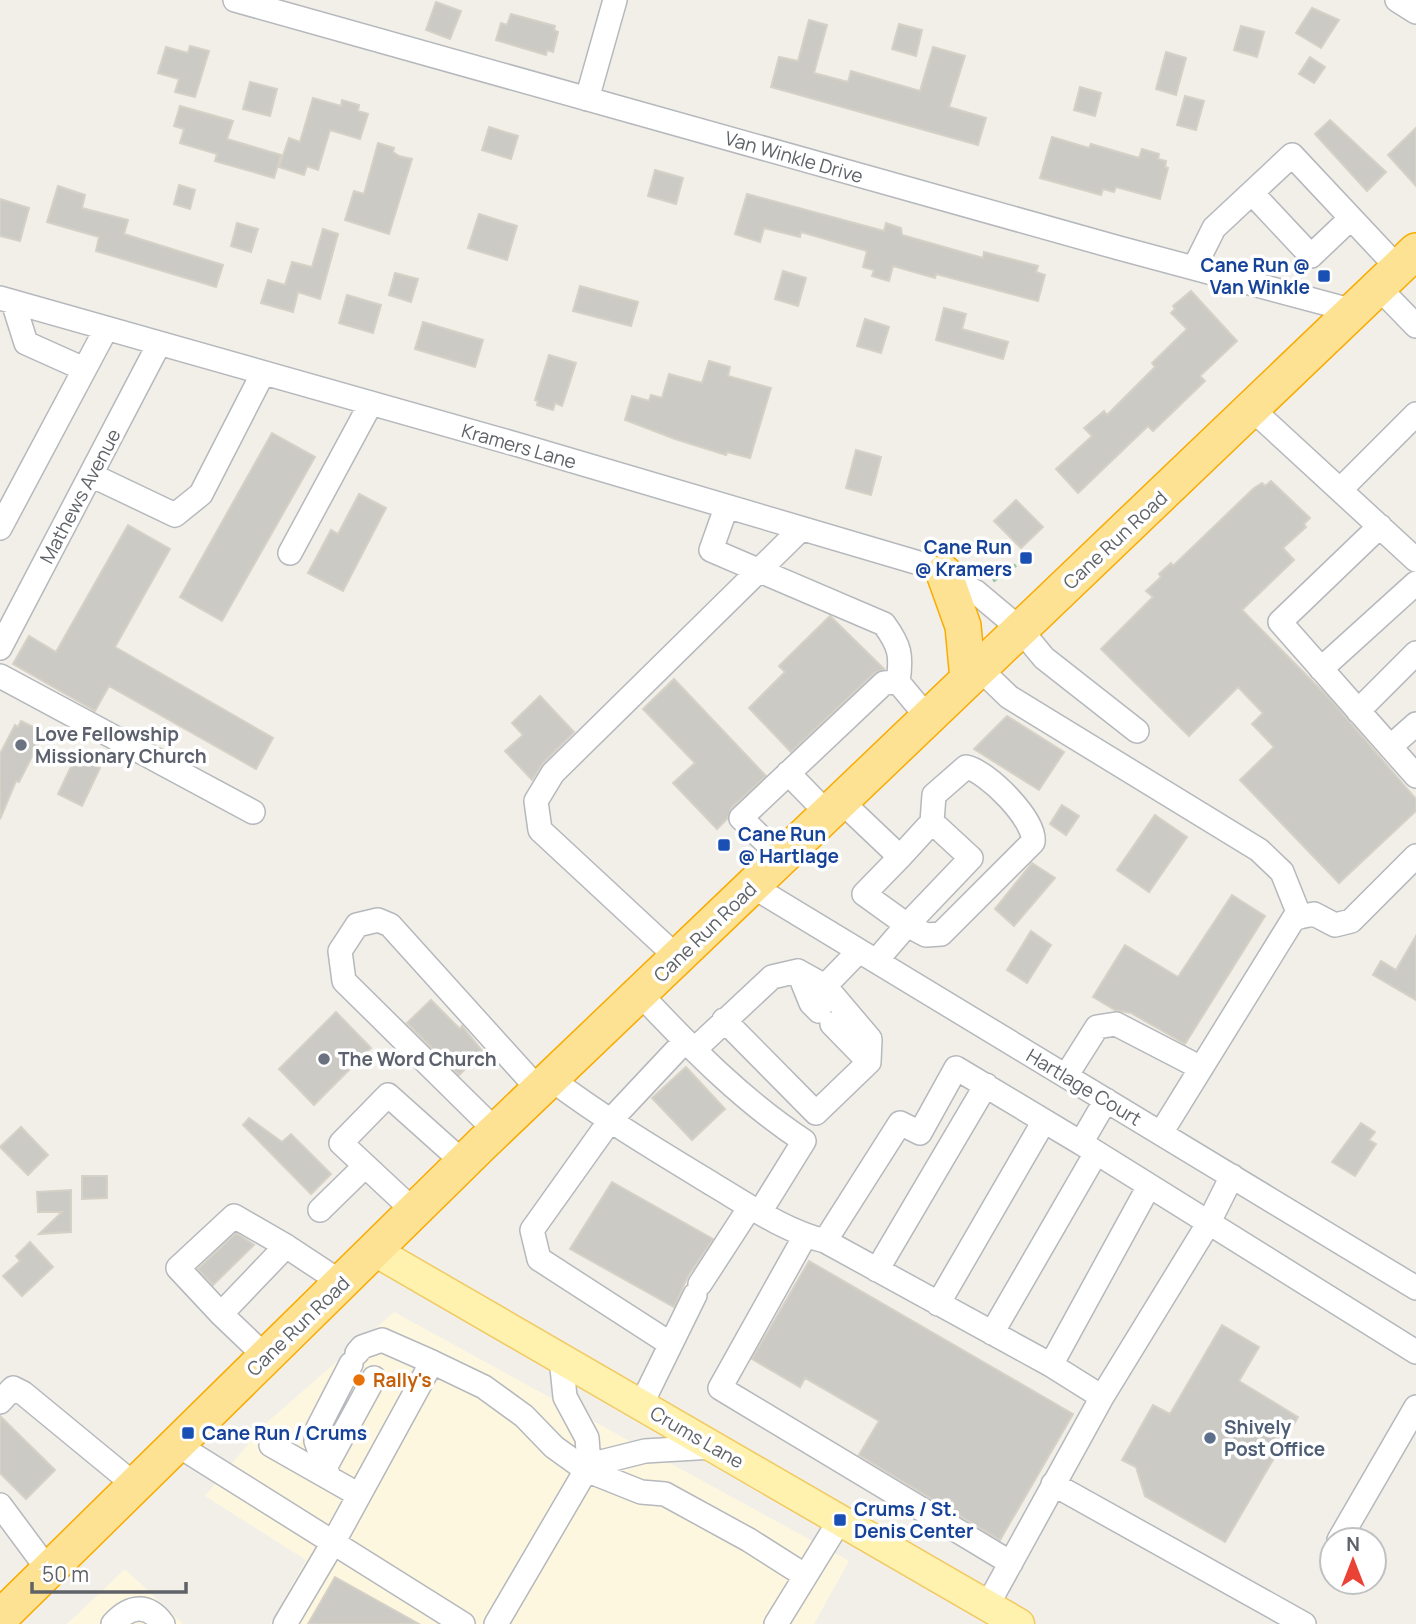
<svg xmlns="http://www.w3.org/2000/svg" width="1416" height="1624" font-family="Manrope,sans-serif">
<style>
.commercial{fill:#fef7e0}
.building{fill:#cccac5;stroke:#d6d1c6;stroke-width:2}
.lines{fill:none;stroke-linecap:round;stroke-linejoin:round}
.minor-casing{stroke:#b5b8bc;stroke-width:26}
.major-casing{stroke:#f2c960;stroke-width:33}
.highway-casing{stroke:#f9ab00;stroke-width:38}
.path{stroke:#9cc7a9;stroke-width:3.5;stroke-dasharray:7 3.5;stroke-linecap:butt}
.minor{stroke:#fff;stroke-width:23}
.major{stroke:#fff2af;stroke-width:30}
.highway{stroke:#fde293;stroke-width:35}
.transit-dot{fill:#1a4fb4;stroke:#fff;stroke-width:2.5}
.worship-dot{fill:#6b7280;stroke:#fff;stroke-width:2.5}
.food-dot{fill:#e8710a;stroke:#fff;stroke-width:2.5}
.service-dot{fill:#5c6f8a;stroke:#fff;stroke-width:2.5}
.labels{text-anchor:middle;stroke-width:7;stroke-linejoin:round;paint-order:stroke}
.street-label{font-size:19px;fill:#5f6368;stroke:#fff}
.transit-label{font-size:19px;font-weight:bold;fill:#164399;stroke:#fff;text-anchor:start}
.worship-label{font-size:19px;font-weight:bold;fill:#5b616d;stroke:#fff;text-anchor:start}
.food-label{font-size:19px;font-weight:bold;fill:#c56008;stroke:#fff;text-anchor:start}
.service-label{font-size:19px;font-weight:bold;fill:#4e5e75;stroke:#fff;text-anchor:start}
</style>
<rect width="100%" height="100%" fill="#f1efe8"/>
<path class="commercial" d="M394,1312L849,1561L814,1624H270L306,1560L205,1496L265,1424Z
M125,1569L183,1624H67Z"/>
<path class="building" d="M436,2L461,11L450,39L426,30Z
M1312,8L1339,20L1321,48L1296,33Z
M511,14L555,26L554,30L558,32L553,52L547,50L546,55L496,40L501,23L507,25Z
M809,20L827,25L814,73L848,82L851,71L920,91L933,47L965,56L949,107L986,118L978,145L771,87L779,57L798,61Z
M899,24L922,30L916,56L892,49Z
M1241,26L1264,32L1257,57L1234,50Z
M190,46L209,51L195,97L175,92L179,79L158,73L166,47L188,53Z
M1166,52L1186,58L1176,95L1156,89Z
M1310,57L1325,67L1314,83L1299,74Z
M250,82L277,89L270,116L243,109Z
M1080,87L1101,93L1095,116L1074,110Z
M1185,96L1204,101L1196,130L1177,125Z
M313,98L341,106L342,100L359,105L358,111L368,114L360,139L330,130L318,170L307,166L304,175L279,167L289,138L300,142Z
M180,106L233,121L227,139L281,155L274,178L215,161L217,154L180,143L184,129L174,126Z
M1330,120L1386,172L1367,191L1315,134Z
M489,127L518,136L511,159L482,150Z
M1416,128V186L1388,155Z
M1052,137L1089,148L1091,144L1139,158L1142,149L1159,154L1158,159L1166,161L1165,167L1168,168L1160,199L1116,187L1114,192L1103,189L1101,195L1040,178Z
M378,143L394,148L393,152L399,156L412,159L389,234L345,220L354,191L364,194Z
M655,170L683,178L676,204L648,196Z
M179,185L195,190L190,209L174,204Z
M58,186L85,195L82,208L128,220L124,234L223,265L216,287L96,251L99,237L47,222Z
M747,194L884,231L886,223L901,228L902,235L983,258L984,252L1038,266L1036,272L1045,275L1038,301L936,274L935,278L893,266L889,281L872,276L874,270L863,267L867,251L801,232L800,237L764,228L760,242L735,234Z
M0,199L29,208L20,241L0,236Z
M479,214L517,226L507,260L468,248Z
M237,223L258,229L251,252L231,246Z
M323,229L338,234L320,299L298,292L293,312L261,303L268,280L285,285L292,262L312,267Z
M783,271L806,278L798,306L775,299Z
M395,273L418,279L411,302L389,295Z
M580,286L638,302L631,326L573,311Z
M1191,291L1237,341L1200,376L1205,381L1153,431L1148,426L1078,493L1056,469L1092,436L1084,428L1104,411L1107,415L1155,367L1152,363L1187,329L1171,313L1175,309L1173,306Z
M347,295L381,305L373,333L339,323Z
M944,308L966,314L962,329L1008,342L1003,359L936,340Z
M865,319L889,327L881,353L857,346Z
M423,322L483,340L475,367L415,349Z
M549,355L576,363L562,406L555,403L553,410L537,405L538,401L535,400Z
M709,361L730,367L728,376L771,388L750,458L727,452L726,455L675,439L625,420L632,396L649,401L651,395L662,398L669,374L702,383Z
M272,433L315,457L222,621L180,597Z
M856,450L881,457L871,495L846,488Z
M1271,481L1310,518L1304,524L1306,527L1283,548L1294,560L1242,610L1329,698L1416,799V811L1339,883L1240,780L1274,747L1252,724L1263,713L1238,687L1189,736L1101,649L1153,597L1146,591L1161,577L1159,574L1171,563L1173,566L1254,488L1262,483L1265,486Z
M359,494L386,508L343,591L308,573L331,530L338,534Z
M1016,500L1043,527L1021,548L994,521Z
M128,525L170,549L115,647L273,738L256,769L109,686L95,711L13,664L29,636L56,652Z
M830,616L884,669L874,673L791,752L749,708L785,672L779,666Z
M674,679L766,776L731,808L727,819L717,829L673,783L695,763L643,709Z
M540,696L574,732L543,763L532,780L505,751L523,735L512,723Z
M1007,716L1064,752L1039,790L974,749Z
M21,721L41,731L42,737L19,782L16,781L0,819V754L15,725L18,727Z
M76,756L100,768L82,806L58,794Z
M1062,805L1079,816L1066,835L1050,824Z
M1155,815L1187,837L1149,892L1117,870Z
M1032,863L1055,878L1014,926L995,909Z
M1232,895L1265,916L1185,1044L1131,1013L1115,1010L1093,997L1125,945L1178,977Z
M1031,931L1051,945L1027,983L1007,970Z
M1416,936V1000L1373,975L1381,961L1396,970Z
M431,1000L460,1029L462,1026L483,1052L459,1075L407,1023Z
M336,1012L371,1048L314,1105L279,1069Z
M686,1067L725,1109L692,1140L652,1098Z
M249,1118L282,1142L291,1134L331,1174L311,1194L243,1125Z
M1361,1123L1375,1132L1369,1140L1376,1144L1355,1176L1332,1162Z
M21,1127L48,1155L28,1175L0,1147Z
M82,1176H107V1198L82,1199Z
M612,1182L713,1239L688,1276L674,1307L570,1249Z
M71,1190V1232L39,1234L62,1212H38L37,1192Z
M236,1233L254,1245L213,1285L198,1269Z
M30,1242L53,1267L22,1296L3,1276L20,1261L16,1256Z
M809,1261L1073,1414L1000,1540L859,1455L879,1421L805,1378L800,1387L752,1359Z
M1222,1325L1259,1347L1239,1381L1298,1417L1225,1542L1145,1496L1136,1467L1122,1460L1153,1405L1170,1414Z
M0,1416L55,1470L26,1499L0,1473Z
M335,1577L419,1624H308Z"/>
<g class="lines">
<g class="minor-casing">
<path id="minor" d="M235,0L1119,248L1354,311
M1397,0L1416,12
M587,99L615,0
M1252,193L1311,256L1351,218
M1194,268L1214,228L1292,155L1398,268
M1378,287L1416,326
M0,298L519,445L929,566L976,592L1020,629L1044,658L1137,731
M13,302L26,343L84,369
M1252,409L1416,560
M91,475L175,515L201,494L263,373
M1340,490L1416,414
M726,508L711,550L884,624C900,646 902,655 898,682L928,718
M1380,526L1280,622L1416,776
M0,528L106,329
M290,553L371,403
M0,648L159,344
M979,668L1009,697L1259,850L1282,872L1300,917
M1321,669L1416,583
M0,676L253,812
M1358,711L1416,653
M1390,747L1416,724
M788,773L828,814
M841,801L900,857L864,894L907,925L971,858L932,822L900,857
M782,858L741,818L884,683L898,682
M752,886L1416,1288
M680,956L665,946L540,830L536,801L553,773L800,530
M876,961L907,925L926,935L941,934L1033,842C1036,820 987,771 966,767L934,795L932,822
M798,971L811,1003L819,1011
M641,995C691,1048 743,1101 804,1141L760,1212
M724,1020L816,1113L869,1062L870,1039L825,986
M832,1024L869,1062
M695,1049L772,977L798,971L825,986L859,951
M1066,1076L1097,1027L1116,1024L1201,1068
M551,1079C603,1118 658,1151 714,1185C749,1206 785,1231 825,1241L900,1123L920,1133L956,1068L1081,1143L1106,1100
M496,1131L344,981L340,951L357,925L378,920L390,925L540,1091
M1161,1133L1294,918L1314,914L1335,925L1351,921L1416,856
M1081,1143L1416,1352
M320,1210L365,1166
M415,1212L341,1143L388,1095L464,1163
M805,1236L720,1388L1011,1563
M825,1241L1051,1365L1102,1397
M877,1270L986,1085
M700,1284L750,1207
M938,1304L1044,1121
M221,1314L178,1268L234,1216L286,1246
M992,1333L1096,1153
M669,1343L539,1259L532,1230L609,1122L685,1041
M357,1353L362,1347L382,1340L432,1362
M266,1357L221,1314L286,1246L342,1283
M561,1358L565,1397L587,1438L589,1465L645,1451L713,1447
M1051,1365L1149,1186
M0,1402L13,1388L23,1393L136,1486
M641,1405L695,1295
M176,1444L463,1624
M271,1445L359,1495
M326,1466L374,1378
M329,1477L316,1441L318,1428L351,1364
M1053,1484L1304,1624
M0,1505L49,1571
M1339,1540L1416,1407
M987,1606L1102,1397L1208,1224L1232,1176
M113,1624C130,1605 148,1603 163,1624
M285,1624L333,1543L432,1362L484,1387L524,1416L554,1447L586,1470L641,1492L665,1494L749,1540L804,1575
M496,1624L589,1465
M776,1624L840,1520"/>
</g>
<g class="major-casing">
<path id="major" d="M375,1251L1019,1624"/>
</g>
<g class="highway-casing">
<path id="highway" d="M944,573L963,626L968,679
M0,1618L482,1144L1416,251"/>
</g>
<path class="path" d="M993,581L1016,565"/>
<use href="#minor" class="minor"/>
<use href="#major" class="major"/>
<use href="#highway" class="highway"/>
</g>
<g class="transit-dot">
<rect x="1317" y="269" width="14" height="14" rx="3.5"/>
<rect x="1019" y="551" width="14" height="14" rx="3.5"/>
<rect x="717" y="838" width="14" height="14" rx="3.5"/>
<rect x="181" y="1426" width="14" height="14" rx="3.5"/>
<rect x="833" y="1513" width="14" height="14" rx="3.5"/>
</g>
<g class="worship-dot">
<circle cx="21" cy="745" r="7"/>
<circle cx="324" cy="1059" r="7"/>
</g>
<circle class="food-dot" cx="359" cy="1380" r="7"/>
<circle class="service-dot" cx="1210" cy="1438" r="7"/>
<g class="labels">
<g class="street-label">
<text transform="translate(794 157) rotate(16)" y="7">Van Winkle Drive</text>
<text transform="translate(519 446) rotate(16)" y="7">Kramers Lane</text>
<text transform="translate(80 496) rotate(-62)" y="7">Mathews Avenue</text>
<text transform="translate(1115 540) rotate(-43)" y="7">Cane Run Road</text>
<text transform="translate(705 932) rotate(-44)" y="7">Cane Run Road</text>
<text transform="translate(1084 1087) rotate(31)" y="7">Hartlage Court</text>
<text transform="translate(298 1326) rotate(-44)" y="7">Cane Run Road</text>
<text transform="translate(697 1437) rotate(30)" y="7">Crums Lane</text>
</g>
<g class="transit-label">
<text x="1310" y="272" text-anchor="end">Cane Run @<tspan x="1310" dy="22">Van Winkle</tspan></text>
<text x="1012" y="554" text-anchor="end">Cane Run<tspan x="1012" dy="22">@ Kramers</tspan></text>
<text x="738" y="841">Cane Run<tspan x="738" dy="22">@ Hartlage</tspan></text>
<text x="202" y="1440">Cane Run / Crums</text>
<text x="854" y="1516">Crums / St.<tspan x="854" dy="22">Denis Center</tspan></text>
</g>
<g class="worship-label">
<text x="35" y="741">Love Fellowship<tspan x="35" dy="22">Missionary Church</tspan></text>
<text x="338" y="1066">The Word Church</text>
</g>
<g class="food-label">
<text x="373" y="1387">Rally's</text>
</g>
<g class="service-label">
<text x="1224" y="1434">Shively<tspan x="1224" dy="22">Post Office</tspan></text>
</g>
</g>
<g transform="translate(1353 1561)"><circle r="33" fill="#ffffff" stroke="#bfc1c3" stroke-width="2"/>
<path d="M0-5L12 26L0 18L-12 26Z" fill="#ea4335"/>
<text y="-10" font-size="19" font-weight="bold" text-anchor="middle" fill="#5f6368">N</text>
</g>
<path d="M32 1582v10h154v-10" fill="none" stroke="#5f6368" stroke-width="3.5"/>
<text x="42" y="1582" font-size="21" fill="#5f6368" stroke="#ffffff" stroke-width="5" paint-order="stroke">50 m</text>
</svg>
